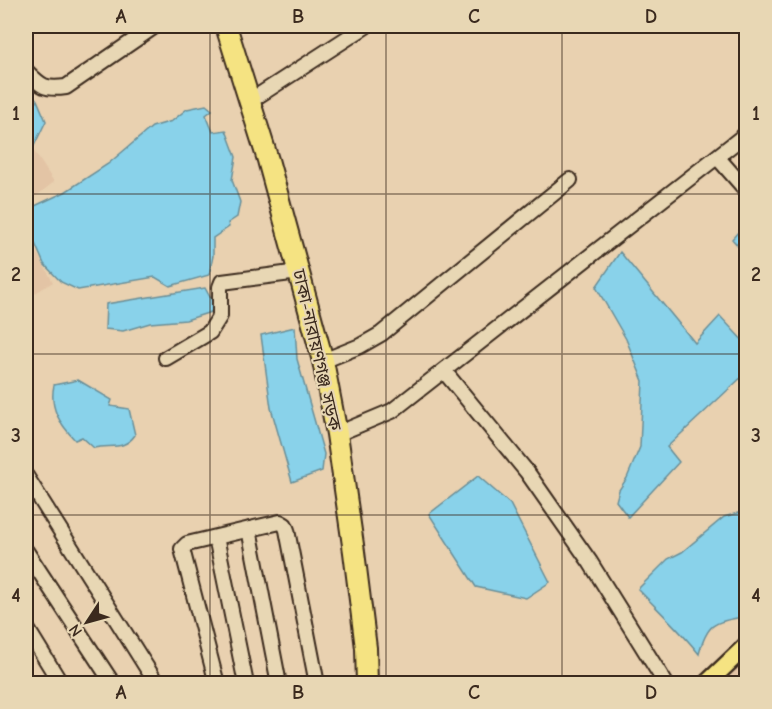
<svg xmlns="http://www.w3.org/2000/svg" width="772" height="709" font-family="'Comic Neue','Noto Sans Bengali',sans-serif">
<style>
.built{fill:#e3c4a5}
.water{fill:#89d2ea;stroke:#6a8f98;stroke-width:1.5}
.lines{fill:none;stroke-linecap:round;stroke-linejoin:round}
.minor-casing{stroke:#3b2a1e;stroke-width:18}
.major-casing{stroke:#3b2a1e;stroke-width:21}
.highway-casing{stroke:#3b2a1e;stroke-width:24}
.minor{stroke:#e8d7b4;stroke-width:14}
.major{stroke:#f5e382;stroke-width:16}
.highway{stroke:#f5e382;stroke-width:20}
.grid{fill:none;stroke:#3b2a1e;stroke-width:1.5;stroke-opacity:0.55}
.labels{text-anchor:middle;stroke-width:4.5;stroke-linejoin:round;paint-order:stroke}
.street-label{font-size:18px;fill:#3b2a1e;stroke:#e8d7b4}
.neatline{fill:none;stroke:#3b2a1e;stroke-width:2}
.grid-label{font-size:20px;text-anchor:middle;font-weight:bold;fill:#3b2a1e}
</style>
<rect width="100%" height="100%" fill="#e9d1b0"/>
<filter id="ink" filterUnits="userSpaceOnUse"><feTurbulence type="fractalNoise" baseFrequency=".0167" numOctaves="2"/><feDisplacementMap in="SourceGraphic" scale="12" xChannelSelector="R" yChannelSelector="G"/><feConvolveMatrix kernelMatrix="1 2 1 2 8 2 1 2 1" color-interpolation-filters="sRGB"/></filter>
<g filter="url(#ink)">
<path class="built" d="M34,151L54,182L26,204V157Z
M26,233L53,282L26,299Z
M746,659V683H720Z"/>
<path class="water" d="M26,87L37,100L46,121L31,152L26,156Z
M206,105L212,110L206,115L213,132L226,130L236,157L232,180L240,202L237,217L228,223L229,227L213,238V256L209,275L170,286L155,277L78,290L61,282L44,264L26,223V210L65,192L108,164L152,127L172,121L187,109Z
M746,223V255L732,239Z
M620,252L695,343L720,316L746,344V373L667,447L679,462L628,517L616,501L619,490L627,478L640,447L643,381L626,339L596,287Z
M205,288L217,310L186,320L150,323L123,331L105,329L106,304Z
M295,327L297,359L324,454L322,471L292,482L271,408L261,335Z
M78,380L112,400L110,406L129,409L135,435C124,451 110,444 94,448L82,437L75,440C60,424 49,408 54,385Z
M478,476L510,504L550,582L526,598L476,587L429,514Z
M745,511L746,514V624L743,617C713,622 707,624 699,654C681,631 659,611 638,589L668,559L682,552L724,517Z"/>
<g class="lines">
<g class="minor-casing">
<path id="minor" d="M26,71C41,86 44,90 66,87L155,26
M250,101L366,26
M718,158L746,190
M166,358L210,332L220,316V287L222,282L299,272
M323,361L360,346L381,334L570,180
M444,371L527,472L590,562L666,684
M337,434L392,411L746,134
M26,476L157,684
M249,529L279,684
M216,537L246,684
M26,551L113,684
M26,627L61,684
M217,684L182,549L187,544L280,522L285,525L287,530L317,684"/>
</g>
<g class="major-casing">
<path id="major" d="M706,684L746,646"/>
</g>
<g class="highway-casing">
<path id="highway" d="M226,26L268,160L323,361L337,434L354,552L366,648L367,684"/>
</g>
<use href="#minor" class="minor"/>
<use href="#major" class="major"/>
<use href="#highway" class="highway"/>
</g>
</g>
<path class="grid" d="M210,26V684M386,26V684M562,26V684M26,194H746M26,354H746M26,515H746"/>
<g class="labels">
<g class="street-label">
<text transform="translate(317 350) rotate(77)" y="6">ঢাকা-নারায়ণগঞ্জ সড়ক</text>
</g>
</g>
<rect width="772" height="709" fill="none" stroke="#e8d7b4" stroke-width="66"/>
<g transform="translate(87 622) rotate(234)" stroke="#e8d7b4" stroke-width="4.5" paint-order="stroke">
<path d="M0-4.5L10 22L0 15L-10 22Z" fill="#3b2a1e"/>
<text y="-9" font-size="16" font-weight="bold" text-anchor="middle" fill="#3b2a1e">N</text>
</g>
<rect x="33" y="33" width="706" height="643" class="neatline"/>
<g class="grid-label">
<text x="121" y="23">A</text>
<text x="298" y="23">B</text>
<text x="474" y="23">C</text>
<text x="651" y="23">D</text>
<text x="16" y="120">1</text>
<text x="756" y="120">1</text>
<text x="16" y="281">2</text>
<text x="756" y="281">2</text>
<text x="16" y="442">3</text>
<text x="756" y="442">3</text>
<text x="16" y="602">4</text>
<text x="756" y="602">4</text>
<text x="121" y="699">A</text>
<text x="298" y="699">B</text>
<text x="474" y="699">C</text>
<text x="651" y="699">D</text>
</g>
</svg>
